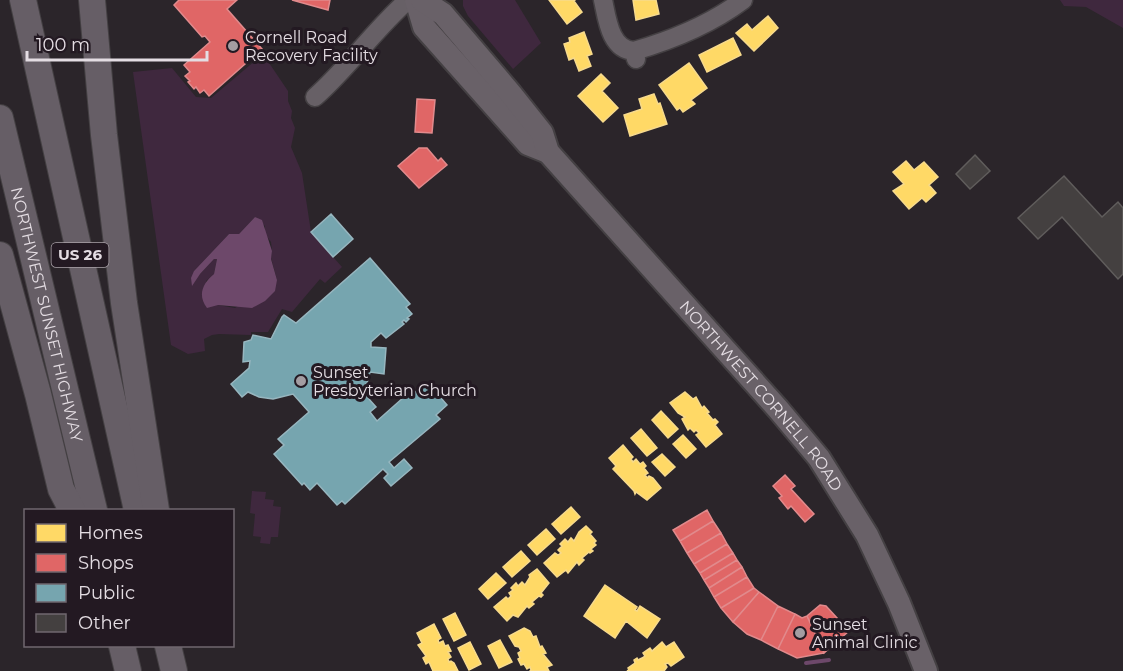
<svg xmlns="http://www.w3.org/2000/svg" width="1123" height="671" font-family="Montserrat,sans-serif">
<style>
.green{fill:#3f283e;fill-rule:evenodd}
.water{fill:#6d486a}
.homes{fill:#ffd966;stroke:#f7da8c;stroke-width:1.5}
.shops{fill:#e06666;stroke:#e18a8c;stroke-width:1.5}
.public{fill:#76a5af;stroke:#97b6bf;stroke-width:1.5}
.lines{fill:none;stroke-linecap:round;stroke-linejoin:round}
.stream{stroke:#6d486a;stroke-width:4}
.building{fill:#444040;stroke:#605d5c;stroke-width:1.5}
.minor-casing{stroke:#444043;stroke-width:21}
.major-casing{stroke:#444043;stroke-width:26}
.highway-casing{stroke:#444043;stroke-width:28}
.minor{stroke:#676066;stroke-width:18}
.major{stroke:#696168;stroke-width:22}
.highway{stroke:#665e66;stroke-width:26}
.poi-dot{fill:#a39da2;stroke:#231922;stroke-width:2}
.labels{text-anchor:middle;stroke-width:6;stroke-linejoin:round;paint-order:stroke}
.shield{fill:#231922;stroke:#aaa2a9;stroke-width:1.5}
.shield-label{font-size:15px;font-weight:bold;fill:#e4dde3}
.poi-label{font-size:16px;fill:#e4dde3;stroke:#231922;text-anchor:start}
.street-label{font-size:16px;fill:#e4dde3;stroke:#231922}
</style>
<rect width="100%" height="100%" fill="#2b252a"/>
<path class="green" d="M463,0H515L541,43L513,69L468,16L463,6Z
M1060,0H1123V28L1086,7L1064,6Z
M263,54L288,91V101L292,111L291,118L295,128L291,147L302,173L311,232L342,267L325,283L320,279L292,312L282,309L268,332H251V335L219,334L212,335L204,339L205,351L188,354L171,345L133,72L172,68L196,97L211,98ZM255,217L265,226V234L271,242L272,251L271,258L277,280L235,308L218,305L206,281L214,274L217,259H214L200,274L194,271L229,234H239Z
M252,491L266,492L265,499L274,500L273,506L281,507L278,537H271L270,544L260,543L261,537L253,536L255,514L250,513Z"/>
<path class="water" d="M255,217L262,220L272,251L271,259L277,280L275,291L265,301L252,308L218,305L207,308C197,295 203,283 214,274L217,259H214L200,274L192,286L191,278L194,271L229,234H239Z"/>
<path class="homes" d="M549,0H575L574,1L582,12L567,24Z
M633,0H656L659,14L636,20Z
M768,16L778,28L754,51L736,33L747,24L752,30Z
M584,32L592,54L587,56L591,66L579,71L574,58L569,60L564,44L570,42L569,38Z
M733,38L741,55L707,72L699,55Z
M689,63L707,88L691,100L695,104L683,112L680,108L677,110L659,85Z
M601,74L610,83L602,91L618,108L603,122L578,96Z
M654,94L658,104L660,103L667,124L630,136L624,115L642,109L639,99Z
M906,161L914,170L924,162L938,177L929,185L936,193L926,202L922,198L909,209L893,191L904,184L893,172Z
M685,392L693,399L696,397L702,408L704,406L709,412L707,413L713,420L715,419L718,422L715,425L722,434L706,447L696,435L699,433L696,430L694,432L690,428L688,430L682,419L685,417L678,413L670,403Z
M661,411L678,429L668,438L652,420Z
M641,429L657,448L647,456L631,438Z
M683,435L696,449L686,458L673,444Z
M623,445L633,457L631,459L633,462L636,459L640,464L643,462L646,466L644,468L648,473L645,475L648,478L649,476L653,478L661,488L647,500L636,492L635,494L634,491L613,469L616,466L609,458Z
M662,454L675,467L665,476L652,462Z
M571,507L580,517L561,534L552,524Z
M586,526L592,532L590,534L596,541L594,543L596,545L591,549L593,551L590,553L589,552L582,558L584,560L579,565L577,562L568,573L566,570L557,577L544,563L555,553L558,555L561,553L558,550L562,546L560,544L565,539L568,542L571,538L574,541L579,532Z
M546,529L555,539L537,555L528,545Z
M521,551L530,561L512,577L503,567Z
M537,569L549,583L541,593L543,595L541,597L539,596L532,602L534,604L529,608L527,606L518,617L513,615L507,621L494,607L506,597L508,599L511,596L509,593L513,590L511,588L516,583L518,586L522,582L525,585L530,577L529,575Z
M496,573L506,583L488,599L479,589Z
M605,585L637,607L635,610L637,611L640,606L660,619L647,638L626,621L615,638L584,616Z
M455,613L466,635L454,641L443,619Z
M434,624L441,638L438,640L439,643L443,641L445,646L448,645L451,651L448,652L451,657L448,659L449,662L451,661L454,663L458,671H433L429,662L426,664L423,658L426,656L418,645L422,643L417,633Z
M524,628L530,631L533,637L536,636L540,647L542,646L546,653L543,654L552,665L547,667L549,671H530L531,670L530,667L527,669L524,664L521,665L518,659L520,658L518,653L521,651L519,647L515,646L509,636Z
M500,640L512,662L499,668L488,646Z
M470,642L481,664L469,670L458,648Z
M662,642L666,647L674,642L684,657L671,666L668,663L665,664L667,667L664,671H627L629,670L628,668L635,663L634,660L637,658L638,660L642,658L645,656L643,653L650,648L652,651Z"/>
<path class="shops" d="M237,0L227,9L262,49L209,96L204,90L200,93L196,87L194,89L188,82L190,81L185,76L190,72L184,65L210,42L205,36L202,37L174,5L179,0Z
M292,0H330L328,10Z
M417,99L435,100L432,133L415,132Z
M419,148H427L438,161L441,158L447,165L419,188L398,166Z
M785,475L795,486L791,489L814,514L805,522L791,506L788,509L779,498L782,496L773,486Z
M707,510L713,521L680,541L673,530Z
M713,521L721,533L687,553L680,541Z
M721,533L727,544L694,564L687,553Z
M727,544L733,553L700,573L694,564Z
M733,553L737,560L704,580L700,573Z
M737,560L742,567L709,588L704,580Z
M742,567L747,577L714,597L709,588Z
M747,577L754,588L721,608L714,597Z
M754,588L759,592L733,622L721,608Z
M759,592L778,606L761,640L747,634L733,622Z
M820,605L826,606L849,631L824,653L807,616Z
M778,606L795,614L778,649L761,640Z
M795,614L802,618L807,616L824,653L797,658L778,649Z"/>
<path class="public" d="M331,214L353,239L333,257L311,232Z
M370,258L410,304L406,307L412,314L407,318L409,319L406,322L404,320L402,322L404,324L386,338L381,333L371,342V347L386,348L384,374L370,372L367,383L360,389L376,407L370,412L377,421L413,389L417,394L428,383L447,405L436,415L440,419L389,462L394,468L404,459L412,468L391,486L384,478L388,474L383,469L345,504L342,501L337,505L317,483L310,490L304,483L302,485L274,454L284,445L278,439L309,412L293,394L273,399L259,397L248,392L242,397L231,384L249,368L250,361L243,362L244,342L251,340L253,335L271,339L282,317L284,315L296,323Z"/>
<g class="lines">
<path class="stream" d="M806,663L829,660"/>
</g>
<path class="building" d="M975,155L990,171L970,189L956,174Z
M1064,176L1102,217L1118,202L1123,208V274L1118,279L1062,217L1038,239L1018,218Z"/>
<g class="lines">
<g class="minor-casing">
<path id="minor" d="M603,0C607,18 610,50 634,51L636,59
M634,51C672,40 711,24 743,0
M315,97C349,67 374,30 408,0"/>
</g>
<g class="major-casing">
<g id="major">
<path d="M416,0L424,27L528,144L548,152"/>
<path id="s1" d="M422,0L443,14L511,94L542,133L548,152L778,409L819,458L867,535L899,603L926,671"/>
</g>
</g>
<g class="highway-casing">
<g id="highway">
<path d="M23,0L137,510"/>
<path d="M92,0L104,135L124,303L156,510"/>
<path id="s2" d="M0,118L94,510"/>
<path d="M0,255L38,394L61,489L72,510"/>
<path d="M122,646L128,671"/>
<path d="M168,646L174,671"/>
</g>
</g>
<use href="#minor" class="minor"/>
<use href="#major" class="major"/>
<use href="#highway" class="highway"/>
</g>
<g class="poi-dot">
<circle cx="233" cy="46" r="6"/>
<circle cx="301" cy="381" r="6"/>
<circle cx="800" cy="633" r="6"/>
</g>
<g class="labels">
<rect class="shield" x="51.5" y="243" width="57" height="24" rx="4.5"/>
<g class="shield-label">
<text x="80" y="260">US 26</text>
</g>
<g class="poi-label">
<text x="245" y="43">Cornell Road<tspan x="245" dy="18">Recovery Facility</tspan></text>
<text x="313" y="378">Sunset<tspan x="313" dy="18">Presbyterian Church</tspan></text>
<text x="812" y="630">Sunset<tspan x="812" dy="18">Animal Clinic</tspan></text>
</g>
<g class="street-label">
<text dy="6" stroke="none"><textPath href="#s2" startOffset="202">NORTHWEST SUNSET HIGHWAY</textPath></text>
<text dy="6" stroke="none"><textPath href="#s1" startOffset="524">NORTHWEST CORNELL ROAD</textPath></text>
</g>
</g>
<rect x="24" y="509" width="210" height="138" fill="#231922" stroke="#70676f" stroke-width="1.5"/>
<rect x="36" y="524" width="30" height="18" fill="#ffd966" stroke="#70676f" stroke-width="1.5"/>
<text x="78" y="539" font-size="18" fill="#e4dde3">Homes</text>
<rect x="36" y="554" width="30" height="18" fill="#e06666" stroke="#70676f" stroke-width="1.5"/>
<text x="78" y="569" font-size="18" fill="#e4dde3">Shops</text>
<rect x="36" y="584" width="30" height="18" fill="#76a5af" stroke="#70676f" stroke-width="1.5"/>
<text x="78" y="599" font-size="18" fill="#e4dde3">Public</text>
<rect x="36" y="614" width="30" height="18" fill="#444040" stroke="#70676f" stroke-width="1.5"/>
<text x="78" y="629" font-size="18" fill="#e4dde3">Other</text>
<path d="M27 51v9h180v-9" fill="none" stroke="#e4dde3" stroke-width="3"/>
<text x="36" y="51" font-size="18" fill="#e4dde3" stroke="#231922" stroke-width="4.5" paint-order="stroke">100 m</text>
</svg>
